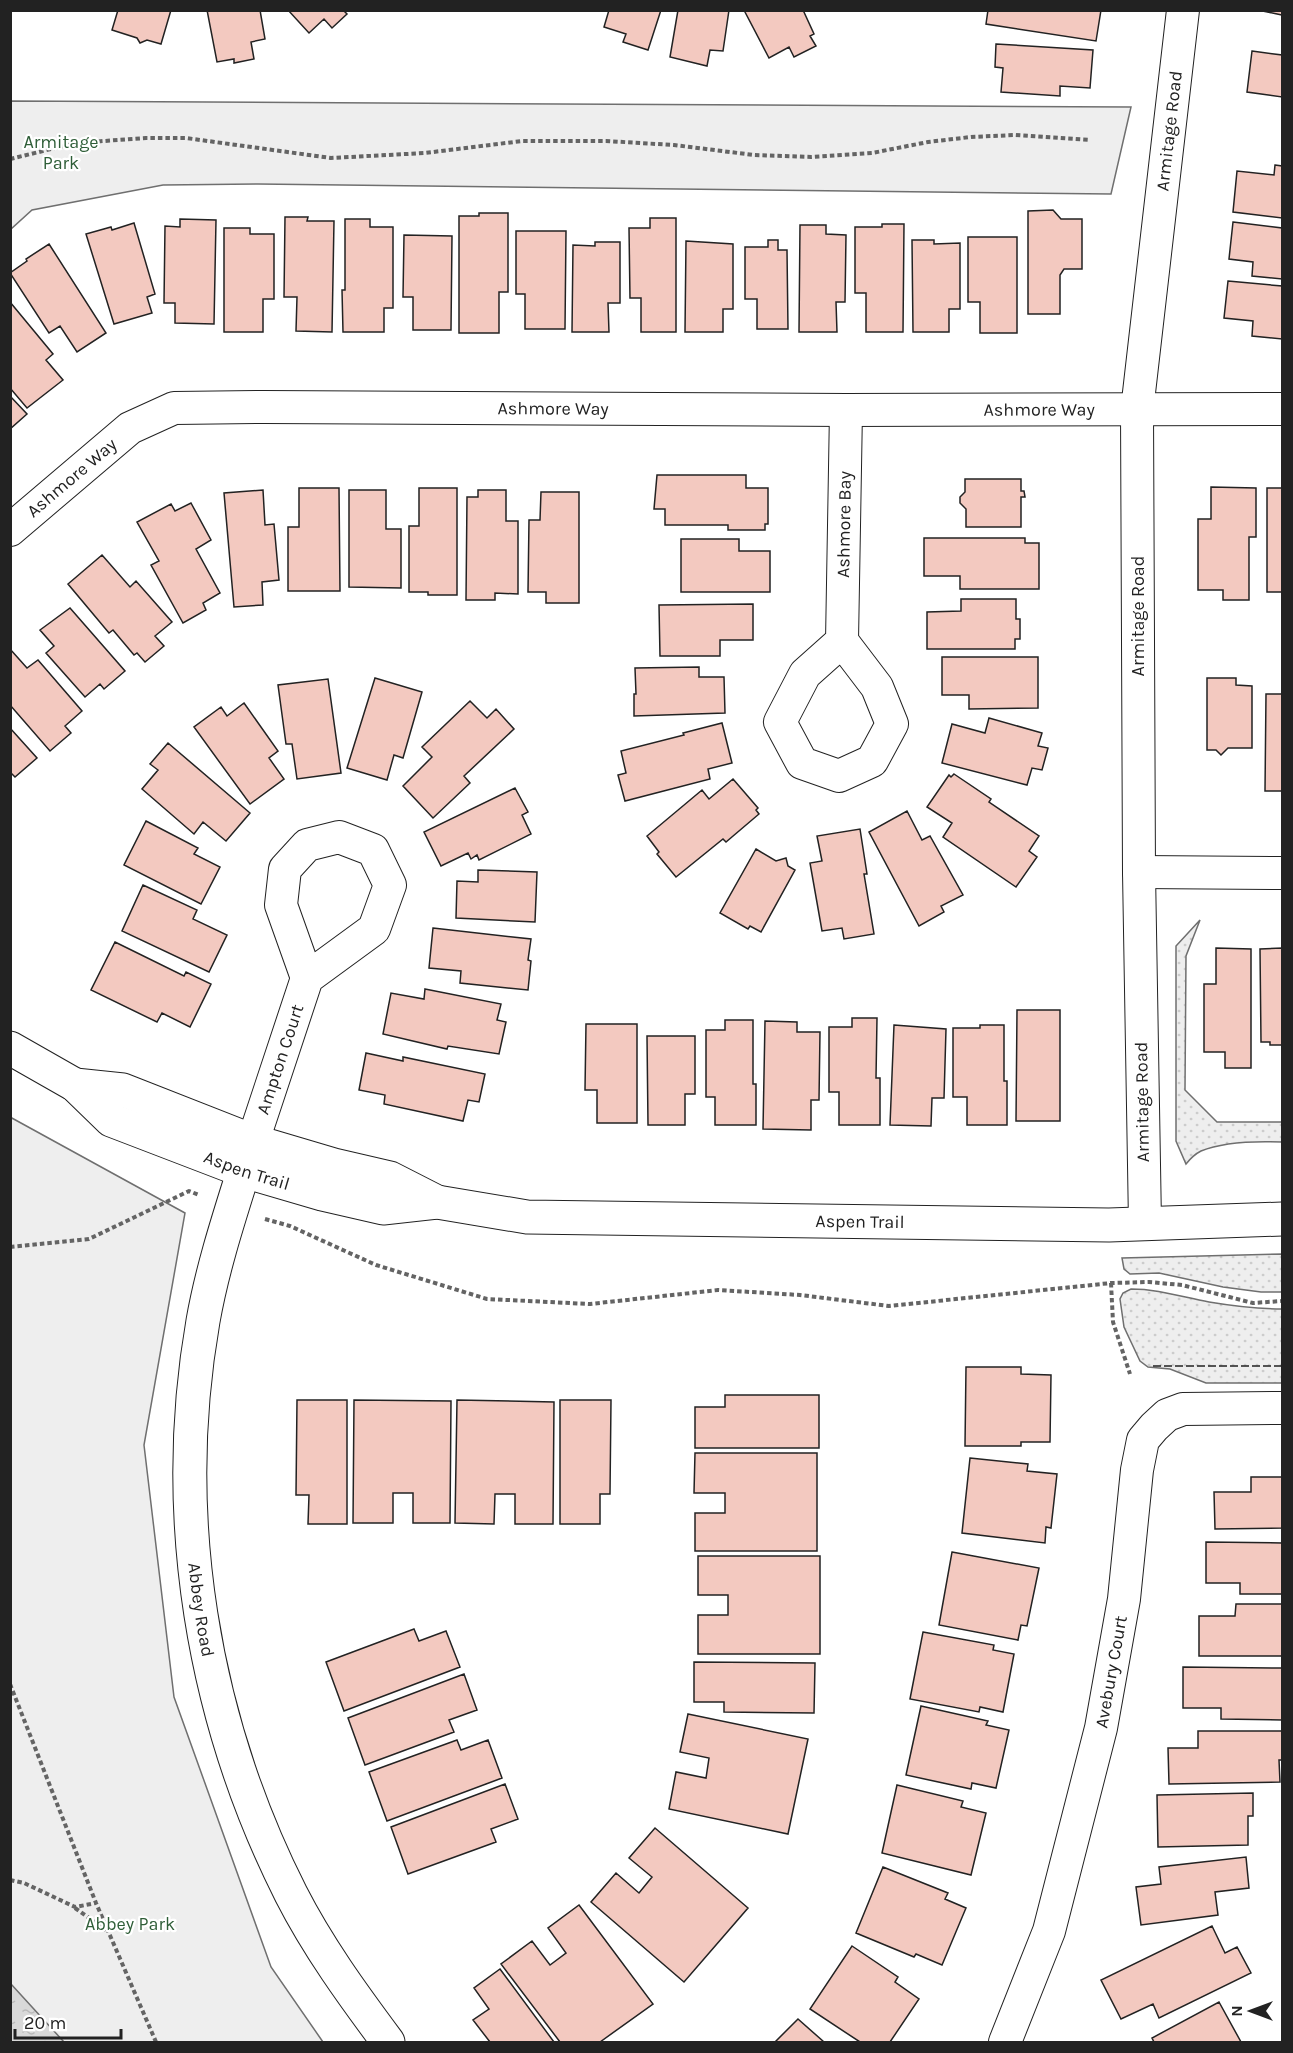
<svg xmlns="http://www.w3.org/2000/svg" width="1293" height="2053" font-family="Karla,sans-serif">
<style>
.grass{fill:url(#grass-dots);stroke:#6f6f6f;stroke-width:1.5}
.park{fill:#eee;stroke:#6f6f6f;stroke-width:1.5}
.water{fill:url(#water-ripples);stroke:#6f6f6f;stroke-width:1.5}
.building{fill:#f3c9c0;stroke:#222;stroke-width:1.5}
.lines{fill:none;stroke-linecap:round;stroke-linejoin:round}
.street-casing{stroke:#222;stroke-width:34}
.secondary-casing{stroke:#222;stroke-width:35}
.path{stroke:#646464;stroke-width:4;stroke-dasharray:4.5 3;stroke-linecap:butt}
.street{stroke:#fff;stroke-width:32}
.secondary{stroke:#fff;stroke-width:33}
.fence{stroke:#222;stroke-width:1.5;stroke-dasharray:8 3;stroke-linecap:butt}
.labels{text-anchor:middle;stroke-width:4.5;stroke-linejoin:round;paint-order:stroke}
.street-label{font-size:18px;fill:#222;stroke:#fff}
.park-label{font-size:18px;fill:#2f5e38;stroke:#fff}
</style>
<defs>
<pattern id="grass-dots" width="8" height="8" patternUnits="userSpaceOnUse" patternTransform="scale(1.5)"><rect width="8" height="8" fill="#eee"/><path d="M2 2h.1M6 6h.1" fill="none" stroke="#ccc" stroke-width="1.8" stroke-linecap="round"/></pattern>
<pattern id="water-ripples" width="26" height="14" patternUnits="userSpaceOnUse" patternTransform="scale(1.5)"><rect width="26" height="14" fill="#d9d9d9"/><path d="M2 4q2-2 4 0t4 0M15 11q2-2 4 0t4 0" fill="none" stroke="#bababa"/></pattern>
</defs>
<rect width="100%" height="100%" fill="#fff"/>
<path class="grass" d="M1200,920L1186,956L1185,1090L1217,1122H1282V1142C1257,1141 1225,1141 1201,1151C1195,1154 1190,1159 1186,1164L1176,1141V946Z
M1282,1254V1292H1261L1223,1287L1159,1273L1130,1274L1124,1269L1122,1258Z
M1131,1289C1158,1289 1182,1297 1209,1302C1233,1306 1257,1309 1282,1309V1383H1206L1170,1369L1148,1367L1140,1361L1124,1327L1120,1299L1123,1293Z"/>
<path class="park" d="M11,101L1131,107L1111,194L258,184L163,185L32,210L11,229Z
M10,1117L185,1213L144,1445L174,1697L271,1967L323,2042H11Z"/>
<path class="water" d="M11,1984L64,2042H11Z"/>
<path class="building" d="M118,10H171L161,44L147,40L140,43L137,38L112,30Z
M207,10H260L265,39L251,42L254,59L234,63V59L217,62Z
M288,10H343L347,14L332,28L324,19L309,33Z
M609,10H661L648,50L623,42L626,34L604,27Z
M678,10H729L723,51L710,50L707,66L670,57Z
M748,10H803L814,34L810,36L816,46L794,57L789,47L769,58L745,12Z
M988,10H1101L1096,41L986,24Z
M1262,10H1282V15L1262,11Z
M996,44L1093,50L1090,88L1060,86V96L1001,92L1003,68L995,67Z
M1252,51L1282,55V97L1247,92Z
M1275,165L1282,166V218L1233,212L1237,171L1274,175Z
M1053,210L1061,219H1082V269H1064L1060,275V314H1028V211Z
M479,213H508V292H499V333H459V216H479Z
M285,217H308L307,221H334L332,332L296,331L297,297H284Z
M650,218H676V332H641V298H630L629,228H650Z
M180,219L216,220L214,324L175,323V303H164L165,226L180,227Z
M345,219H370V227H393V308H384V332H343L342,290H345Z
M1233,222L1282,228V279L1252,276L1253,262L1229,259Z
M134,223L155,294L147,297L152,313L114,324L86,234L111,227L112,230Z
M882,224H904L903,332H866V293H855V227H882Z
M800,225H826V234L846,235L845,302H836L837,332H799Z
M224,228H250V234H274V299H263V332H224Z
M516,231H566L565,329H525V294H516Z
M404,235L452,236L451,330H413V297H403Z
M968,237H1017V333H980V302H968Z
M768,240H778V250H787L788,329H757V299H745V247H768Z
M912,240H934V244L960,243V309H949V332H913Z
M686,241L733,244V309H723V332H685Z
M595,242H620V303H608L609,332H572L573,245L595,246Z
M49,244L106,333L77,352L60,326L49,333L10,273L27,261L26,259Z
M1228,281L1282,286V339L1252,336L1253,321L1224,318Z
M10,302L53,354L46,360L63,380L27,408L10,388Z
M10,396L27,414L10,429Z
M657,475H746V488H768V524H765V530H728V525H665V509H654Z
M965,479H1021V491H1024L1025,497H1021V527H966V509L960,503V497L965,492Z
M1211,487L1256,488V537H1249V600H1223V590H1198V519H1211Z
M299,488H339L340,591H288V527H299Z
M419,488H457V595H428V592H409V526H419Z
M1267,488H1282V592H1267Z
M263,490L265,525L274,524L279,580L262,582L263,605L234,607L224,493Z
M349,490H386V529H401V588L349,587Z
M478,490H506V521H518V594L495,593V600H466L467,497H478Z
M541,492H579V603H546V592H528L529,520H540Z
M191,503L211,540L196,549L220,593L203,603L206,610L183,623L151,565L159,561L137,522L171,504L175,511Z
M924,538H1025V543H1039V589H960V576H924Z
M681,539H739V551H770V592H681Z
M102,555L130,587L136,581L172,622L155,636L164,646L145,662L137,653L134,655L113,630L109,633L68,584Z
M961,599H1016V619H1020V639H1015V649H927V612L961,611Z
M753,604V640H720V656H660L659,605Z
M70,608L125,671L104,689L100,684L85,697L46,653L54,646L40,630Z
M10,649L27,668L38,660L82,711L65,726L71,733L50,751L10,705Z
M942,657H1038V708L969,709V695H942Z
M699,667V677H724L725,713L634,716V694H636L635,668Z
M375,678L422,692L403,758L394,755L387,780L347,768Z
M1207,678H1236V685L1252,686V748H1228L1221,755L1216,750H1207Z
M328,679L341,773L297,779L292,744H286L278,685Z
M1266,694H1282V791H1265Z
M470,701L487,718L496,709L514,729L464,776L470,783L433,818L403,786L432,757L422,747Z
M244,703L278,751L269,758L284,779L250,804L194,727L221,707L227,716Z
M989,718L1042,733L1038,746L1048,748L1042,770L1032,768L1027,785L942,763L952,724L985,733Z
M722,723L732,763L708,769L710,779L625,801L618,775L626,773L621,751L684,735L683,733Z
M10,728L37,758L15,777L10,772Z
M168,743L250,813L226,841L203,822L194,834L142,789L158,770L150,764Z
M954,774L991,799L989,802L1039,836L1029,851L1037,857L1016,887L943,837L952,823L927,807L949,775L951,777Z
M733,779L758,808L756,810L759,814L726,842L723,839L676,877L657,854L659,852L647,836L702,790L709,799Z
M515,788L528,812L522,815L531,834L479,860L477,855L471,859L468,853L441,866L424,832Z
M907,811L922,840L930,836L963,895L941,906L944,912L919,926L869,832Z
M146,821L198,848L194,854L220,867L201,904L124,865Z
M860,829L867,874H864L874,934L844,939L842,928L822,931L810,863L822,861L817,836Z
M756,849L776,861L786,858L788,866L795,870L761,932L750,926L748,929L720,913Z
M478,870L537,872L535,922L456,918L457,881L478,882Z
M143,885L197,910L193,919L227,935L209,972L122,931Z
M433,928L531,939L528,960L531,961L528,990L460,983L461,971L429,968Z
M115,942L184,976L186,972L211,984L190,1027L162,1013L157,1022L91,990Z
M1216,948L1251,949V1068H1225V1052H1204V984H1216Z
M1282,948V1045H1270V1042H1261L1260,949Z
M425,989L501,1004L497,1020L506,1022L499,1054L448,1046L447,1049L383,1034L391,993L424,999Z
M1017,1010H1060V1121H1016Z
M852,1018H877L876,1078H880V1125H839V1092H829V1027H852Z
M725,1020H753V1084H756V1125H715V1097H706V1030H725Z
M765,1021L797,1022V1032H820L819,1100H811V1130L763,1129Z
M586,1024H637V1123H597V1090H585Z
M894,1025L946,1029L944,1098H932L931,1126L890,1125Z
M980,1025H1004V1081H1007V1125H967V1097H953V1028H980Z
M647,1036H695V1094H685V1125H648Z
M366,1053L403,1061V1057L485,1074L479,1102L468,1100L463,1121L384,1104L385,1095L359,1090Z
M966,1367H1021V1374L1051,1375L1050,1442H1021V1446H965Z
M725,1395H819V1448H695V1407H725Z
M297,1400H347V1524H308L309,1495H296Z
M354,1400L451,1401L450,1523H413V1493H393V1523H353Z
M457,1400L554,1402L553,1524H515V1494H495L494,1524L455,1523Z
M560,1400H611L610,1494H600V1524H560Z
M695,1453H817V1551H695V1513H725V1493H694Z
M970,1458L1028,1464L1027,1471L1057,1474L1051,1528L1046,1527L1045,1543L962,1533Z
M1251,1477H1282V1528L1215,1529L1214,1492H1251Z
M1206,1542L1282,1543V1594H1240V1583H1206Z
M952,1552L1039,1568L1027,1626L1021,1625L1018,1640L939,1625Z
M698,1556H820V1654H698V1615H728V1595H698Z
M1236,1604H1282V1656H1199V1616H1235Z
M414,1629L419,1641L446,1631L460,1667L344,1711L326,1662Z
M923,1632L994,1645L993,1650L1014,1654L1003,1712L980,1707L979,1712L910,1699Z
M694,1662L815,1663L814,1713L724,1712V1702H694Z
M1183,1667L1282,1668V1720L1221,1719V1708H1183Z
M464,1674L477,1710L449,1720L454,1732L365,1765L348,1718Z
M921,1706L988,1721L986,1725L1009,1730L996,1788L972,1783L971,1789L906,1775Z
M688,1714L808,1739L788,1834L669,1809L676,1772L706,1778L709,1758L680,1752Z
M1198,1731H1282V1760H1279L1280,1782L1169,1784L1168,1748H1198Z
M457,1740L461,1750L488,1740L502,1778L387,1821L369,1772Z
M505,1784L518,1819L491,1829L496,1842L408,1874L391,1827Z
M897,1785L963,1801L961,1807L986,1813L971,1875L882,1853Z
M1253,1793V1816H1248V1845L1158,1847L1157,1795Z
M655,1828L748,1908L684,1982L591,1902L616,1873L639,1893L652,1877L629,1858Z
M1246,1857L1249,1888L1215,1892L1218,1915L1141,1925L1136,1887L1161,1884L1159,1867Z
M883,1867L948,1893L945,1899L966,1908L942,1965L916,1954L914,1957L856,1933Z
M579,1905L653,2004L600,2042H560L501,1964L532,1941L550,1965L566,1953L548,1928Z
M1212,1926L1225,1953L1237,1947L1251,1973L1159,2018L1153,2004L1121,2019L1101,1980Z
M852,1946L898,1977L895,1982L919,1999L890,2042H860L810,2009Z
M500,1969L554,2042H490L473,2020L489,2009L474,1988Z
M1219,2002L1241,2042H1154L1152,2038Z
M798,2019L824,2042H775Z"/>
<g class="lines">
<g class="street-casing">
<g id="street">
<path id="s1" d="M10,530L130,428L174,408L265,407L846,410L1282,409"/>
<path id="s2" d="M842,641L805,674L780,722L802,763L839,776L872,761L892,724L877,687L842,641L846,410"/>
<path d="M1139,872L1282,873"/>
<path id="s3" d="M253,1141L307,978L374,929L390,885L373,850L339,837L307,845L285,869L281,905L307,978"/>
<path id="s4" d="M1145,1223L1139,872L1137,410L1183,10"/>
<path id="s5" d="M1005,2042L1049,1931L1101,1728L1124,1599L1137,1470L1143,1440L1154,1427L1167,1415L1183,1409L1282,1408"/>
</g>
</g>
<g class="secondary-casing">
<g id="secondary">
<path id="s6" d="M10,1048L75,1085L111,1120L244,1171L322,1194L383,1208L437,1202L527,1217L1109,1225L1282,1219"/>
<path d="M75,1085L123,1090L253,1141L334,1165L390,1178L437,1202"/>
<path id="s7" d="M253,1141C235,1200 214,1259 203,1321C169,1515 202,1718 291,1894C318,1947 353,1995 388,2042"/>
</g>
</g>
<path class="path" d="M10,159L76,143L146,138H186L331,158L425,153L522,141H606L674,145L754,155L811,157L872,153L928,142L971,137L1015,135L1090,140
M265,1219L290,1226L376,1265L487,1299L590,1304L718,1290L800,1295L889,1306L1111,1283L1149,1282L1182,1285L1253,1303L1282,1301
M10,1247L89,1239L189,1191L199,1195
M1111,1283L1113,1322L1130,1374
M10,1684L96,1903L156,2042
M10,1880L24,1883L75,1907L96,1903
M75,1908L106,1930"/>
<use href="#street" class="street"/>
<use href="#secondary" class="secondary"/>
<path class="fence" d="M1153,1366H1282"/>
</g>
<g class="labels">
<g class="street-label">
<text dy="6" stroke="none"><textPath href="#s4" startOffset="1094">Armitage Road</textPath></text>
<text dy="6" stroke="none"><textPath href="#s1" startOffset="585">Ashmore Way</textPath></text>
<text dy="6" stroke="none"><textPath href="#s1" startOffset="1071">Ashmore Way</textPath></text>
<text dy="6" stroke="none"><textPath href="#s1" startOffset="81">Ashmore Way</textPath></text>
<text dy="6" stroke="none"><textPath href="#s2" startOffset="482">Ashmore Bay</textPath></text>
<text transform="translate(1138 616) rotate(-90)" y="6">Armitage Road</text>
<text dy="6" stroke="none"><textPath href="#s3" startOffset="86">Ampton Court</textPath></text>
<text transform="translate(1142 1102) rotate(-91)" y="6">Armitage Road</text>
<text dy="6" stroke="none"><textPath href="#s6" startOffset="270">Aspen Trail</textPath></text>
<text dy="6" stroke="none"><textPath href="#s6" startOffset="890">Aspen Trail</textPath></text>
<text dy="6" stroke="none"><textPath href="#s7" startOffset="477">Abbey Road</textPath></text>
<text dy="6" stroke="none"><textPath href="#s5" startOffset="386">Avebury Court</textPath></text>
</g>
<g class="park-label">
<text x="61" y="148">Armitage<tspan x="61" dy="21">Park</tspan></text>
<text x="130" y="1930">Abbey Park</text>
</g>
</g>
<rect width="1293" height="2053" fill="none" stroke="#222222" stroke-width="24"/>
<g transform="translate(1251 2011) rotate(270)" stroke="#ffffff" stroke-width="4.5" paint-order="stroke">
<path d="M0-4.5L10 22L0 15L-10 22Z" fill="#222222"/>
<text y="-9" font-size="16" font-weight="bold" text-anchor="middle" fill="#222222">N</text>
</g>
<path d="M15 2029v9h106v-9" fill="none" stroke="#222222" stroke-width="3"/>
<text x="24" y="2029" font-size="18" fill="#222222" stroke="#ffffff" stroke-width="4.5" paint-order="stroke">20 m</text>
</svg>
